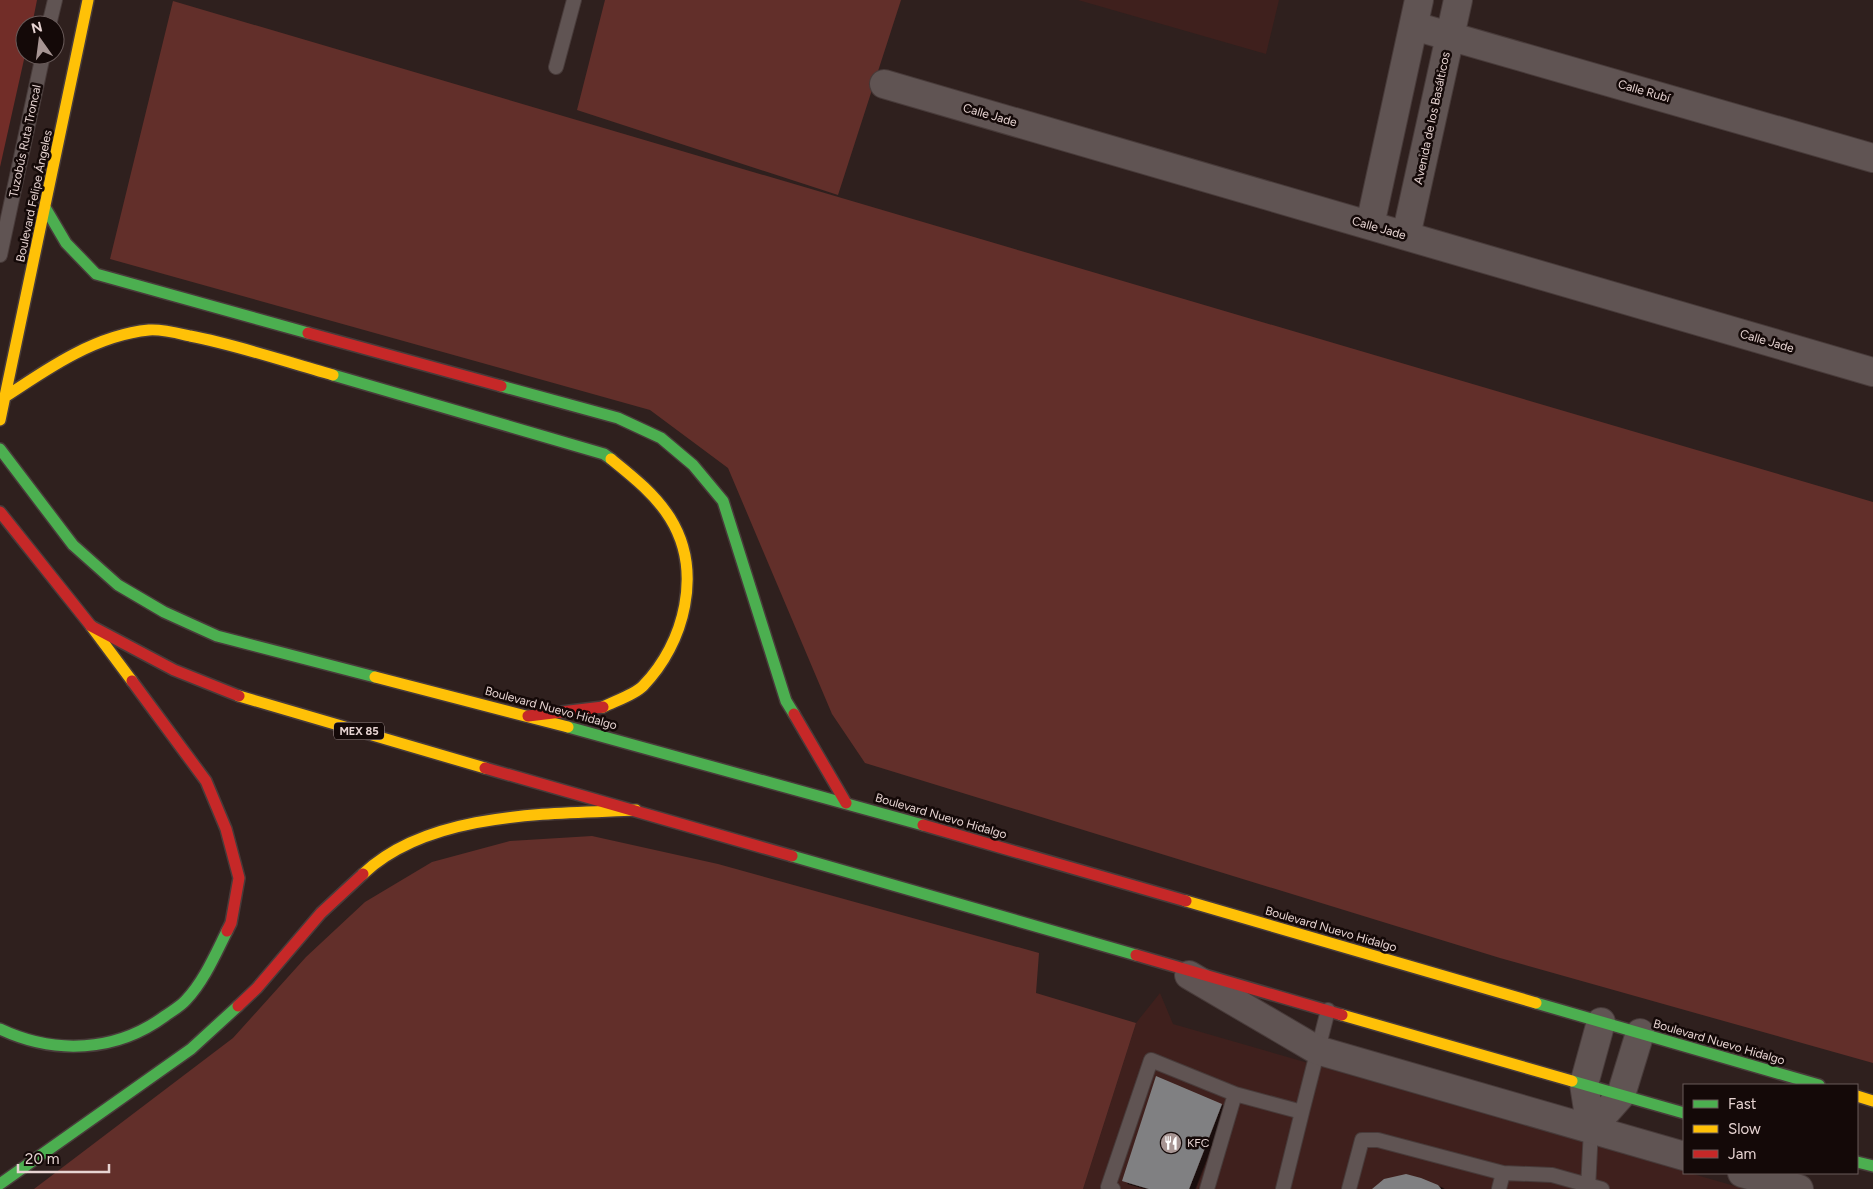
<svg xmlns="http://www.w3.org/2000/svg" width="1873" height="1189" font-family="Figtree,sans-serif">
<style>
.built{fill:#3f201d}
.green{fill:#622f2a}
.forest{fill:#722d28}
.building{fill:#808082;filter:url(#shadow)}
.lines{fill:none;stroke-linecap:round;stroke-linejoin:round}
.lane-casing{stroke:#483b3a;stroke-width:16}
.street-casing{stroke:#483b3a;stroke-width:30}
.fast-casing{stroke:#483b3a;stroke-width:14}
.slow-casing{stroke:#483b3a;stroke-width:14}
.jam-casing{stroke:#483b3a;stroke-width:14}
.lane{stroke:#605453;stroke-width:14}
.street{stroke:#605453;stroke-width:28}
.fast{stroke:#4caf50;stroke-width:11}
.slow{stroke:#ffc107;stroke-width:11}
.jam{stroke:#c62828;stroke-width:11}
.labels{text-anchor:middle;stroke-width:5;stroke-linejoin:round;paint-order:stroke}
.shield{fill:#140908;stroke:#a89795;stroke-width:1}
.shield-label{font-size:11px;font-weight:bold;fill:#e7d4d2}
.street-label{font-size:12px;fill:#e7d4d2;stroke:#140908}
.poi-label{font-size:12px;fill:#e7d4d2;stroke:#140908;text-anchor:start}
</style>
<defs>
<filter id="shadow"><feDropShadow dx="5.5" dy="3" stdDeviation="0" flood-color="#0009"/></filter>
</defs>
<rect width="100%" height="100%" fill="#2f201e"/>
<path class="built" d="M1078,0H1279L1266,54Z
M1160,993L1173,1024L1745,1189H1083L1136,1023Z"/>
<path class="green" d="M605,0H901L838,195L577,110Z
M173,1L1873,502V1063L1500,958L865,763L832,714L728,468L650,410L110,259Z
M592,836L718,864L1039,953L1036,993L1136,1023L1083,1189H34L233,1038L306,957L365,902L432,862L510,841Z"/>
<path class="forest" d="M0,0H37L32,25H25V55L0,167Z"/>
<path class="building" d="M1156,1076L1222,1104L1189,1189H1149L1122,1181Z
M1406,1174L1421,1178L1438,1185L1441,1189H1372L1384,1179Z"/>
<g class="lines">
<g class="lane-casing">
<path id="lane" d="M49,25L55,0
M556,67L574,0
M0,255L43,55
M1113,1189L1108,1187L1151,1060L1235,1094
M1207,1189L1235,1094L1302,1112L1328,1010
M1283,1189L1302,1112
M1349,1189L1362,1140H1378L1503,1173L1552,1175L1602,1189
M1499,1189L1503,1173
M1588,1189L1591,1129"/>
</g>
<g class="street-casing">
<path id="street" d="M1414,26L1873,158
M884,84L1873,372
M1370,225L1419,0
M1406,236L1458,0
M1189,975L1317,1050L1684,1156
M1591,1129L1584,1084L1601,1022
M1591,1129L1621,1095L1640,1033
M1742,1173L1799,1189"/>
</g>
<g class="fast-casing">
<path id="fast" d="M46,209L66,243L96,274L308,333
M333,375L604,454L611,459
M501,386L618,418L661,438L693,465L723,501L786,701L794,714
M0,449L73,545L118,585L164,612L217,636L375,677
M568,727L923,825
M792,856L1136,955
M1536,1003L1819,1085
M0,1029C55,1055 116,1052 165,1016C172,1011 181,1006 186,1000C204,981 215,955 227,931
M1572,1081L1684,1113
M1857,1162L1873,1166
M0,1184L191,1049L238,1006"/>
</g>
<g class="slow-casing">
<path id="slow" d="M5,397C48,368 96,335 149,330C162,329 177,333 190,336C238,345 286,362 333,375
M0,420L88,0
M91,626L132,681
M375,677L568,727
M239,696L485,768
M603,707C615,701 634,695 643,686C685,643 703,571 670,518C655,494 632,476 611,459
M363,874C429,811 550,814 636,810
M1186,901L1536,1003
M1342,1015L1572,1081
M1857,1096L1873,1101"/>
</g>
<g class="jam-casing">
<path id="jam" d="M308,333L501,386
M0,512L91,626L174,670L239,696
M132,681L206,781L226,829L239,878L231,923L227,931
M794,714L846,803
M528,716L603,707
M485,768L792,856
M923,825L1186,901
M1136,955L1342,1015
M238,1006L257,988L321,913L363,874"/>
</g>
<use href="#lane" class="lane"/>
<use href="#street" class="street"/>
<use href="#fast" class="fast"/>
<use href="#slow" class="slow"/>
<use href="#jam" class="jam"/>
</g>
<defs>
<g id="restaurant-disc" transform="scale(1.125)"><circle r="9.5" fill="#a79593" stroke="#140908"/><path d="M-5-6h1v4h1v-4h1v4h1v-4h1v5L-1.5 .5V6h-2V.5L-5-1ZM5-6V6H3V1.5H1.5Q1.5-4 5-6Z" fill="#fff"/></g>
</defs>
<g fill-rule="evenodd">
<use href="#restaurant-disc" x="1171" y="1143"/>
</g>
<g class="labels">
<rect class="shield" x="334" y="722.5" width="50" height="17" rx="4"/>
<g class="shield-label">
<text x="359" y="735">MEX 85</text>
</g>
<g class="street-label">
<text transform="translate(1644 91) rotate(16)" y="4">Calle Rubí</text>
<text transform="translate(990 115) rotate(16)" y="4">Calle Jade</text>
<text transform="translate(1432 118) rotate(-78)" y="4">Avenida de los Basálticos</text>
<text transform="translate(25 141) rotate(-78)" y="4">Tuzobús Ruta Troncal</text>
<text transform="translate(34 196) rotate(-78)" y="4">Boulevard Felipe Ángeles</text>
<text transform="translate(1379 228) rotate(16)" y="4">Calle Jade</text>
<text transform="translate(1767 341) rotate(16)" y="4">Calle Jade</text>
<text transform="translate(551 708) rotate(15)" y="4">Boulevard Nuevo Hidalgo</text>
<text transform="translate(941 816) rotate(16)" y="4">Boulevard Nuevo Hidalgo</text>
<text transform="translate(1331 929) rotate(16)" y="4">Boulevard Nuevo Hidalgo</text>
<text transform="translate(1719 1042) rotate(16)" y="4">Boulevard Nuevo Hidalgo</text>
</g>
<g class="poi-label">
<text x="1187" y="1147">KFC</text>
</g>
</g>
<rect x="1683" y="1084" width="175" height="90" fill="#140908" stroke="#685a59"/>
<rect x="1693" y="1100" width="25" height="8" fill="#4caf50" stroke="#685a59"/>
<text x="1728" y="1109" font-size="15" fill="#e7d4d2">Fast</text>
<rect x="1693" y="1125" width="25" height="8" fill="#ffc107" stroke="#685a59"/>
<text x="1728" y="1134" font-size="15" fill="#e7d4d2">Slow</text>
<rect x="1693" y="1150" width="25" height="8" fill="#c62828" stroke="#685a59"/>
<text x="1728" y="1159" font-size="15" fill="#e7d4d2">Jam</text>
<g transform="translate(40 40) rotate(346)"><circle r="24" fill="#140908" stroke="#685a59"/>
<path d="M0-4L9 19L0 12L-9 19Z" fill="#a79593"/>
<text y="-8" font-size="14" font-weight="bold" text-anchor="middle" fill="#e7d4d2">N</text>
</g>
<path d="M18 1164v8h91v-8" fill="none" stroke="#e7d4d2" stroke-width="2.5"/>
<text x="25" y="1164" font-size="15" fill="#e7d4d2" stroke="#140908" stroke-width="4" paint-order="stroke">20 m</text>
</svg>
